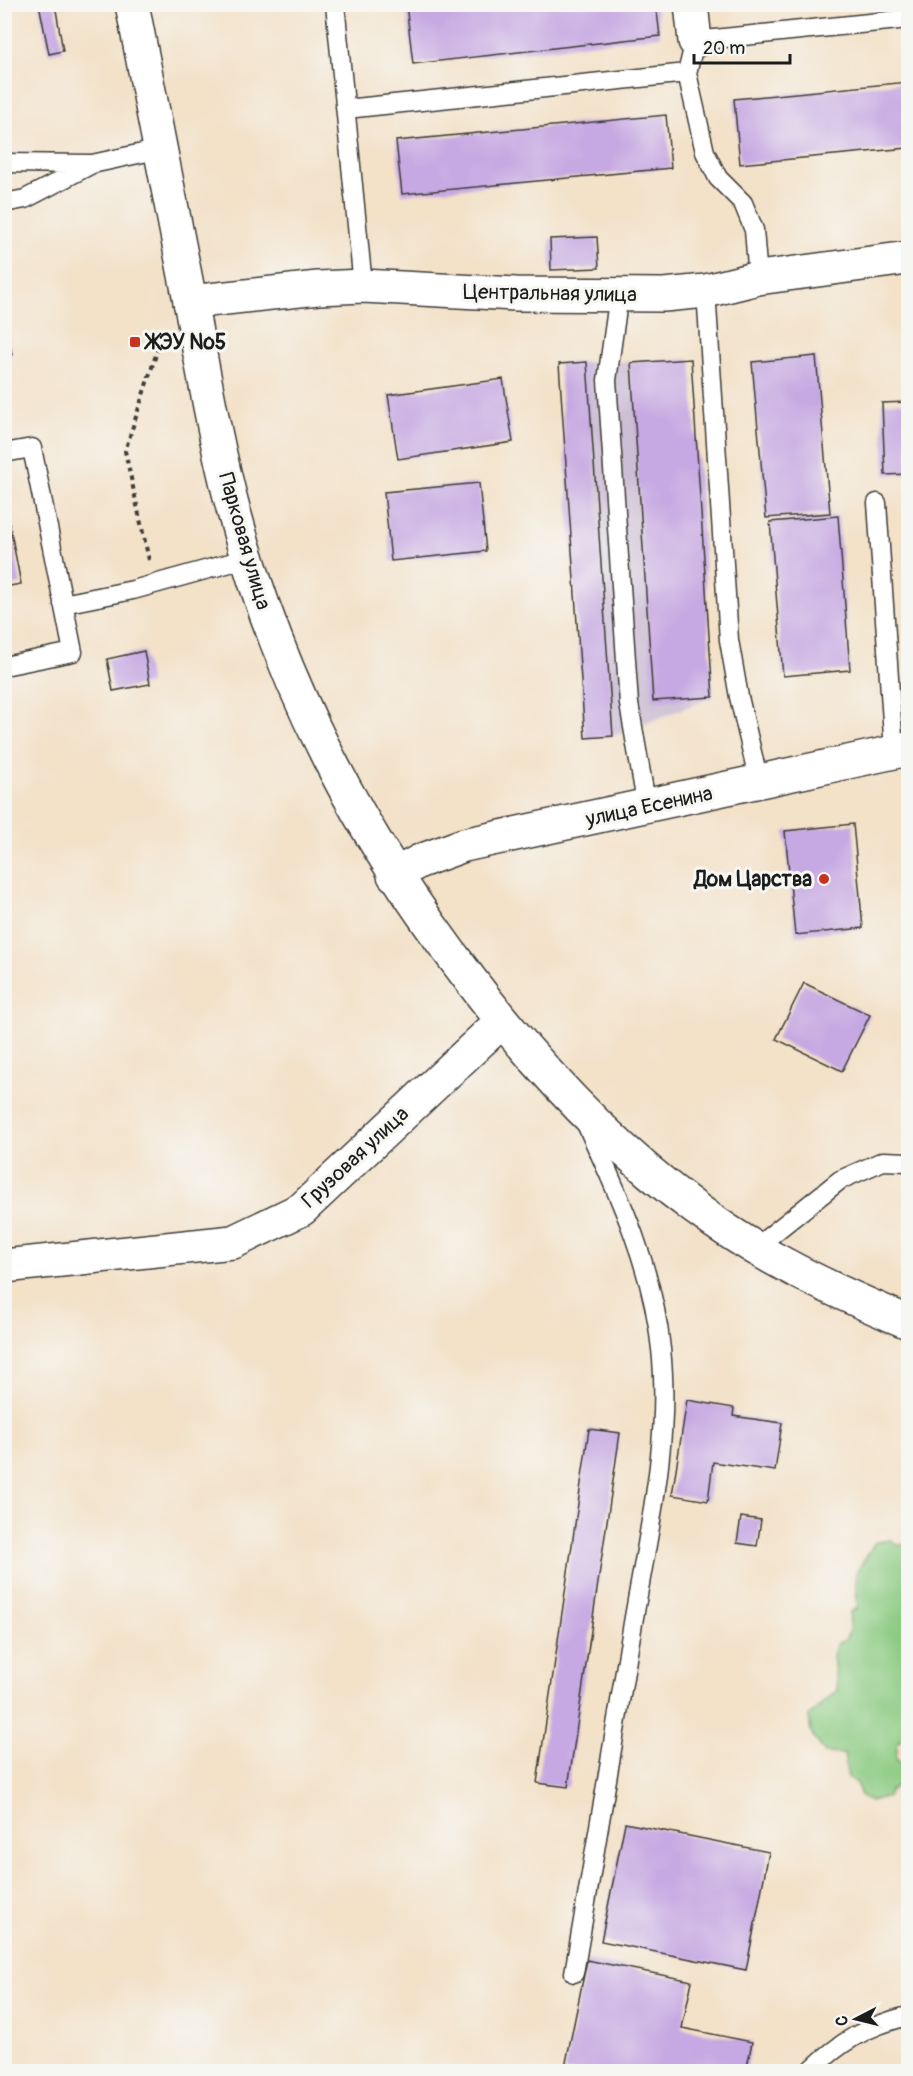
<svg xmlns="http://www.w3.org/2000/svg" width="913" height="2076" font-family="Pangolin,sans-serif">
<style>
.industrial{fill:#ccbed4}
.green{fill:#8ccb82;stroke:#54744f;stroke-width:1.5}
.building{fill:#c6a8e2}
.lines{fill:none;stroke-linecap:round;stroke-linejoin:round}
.lane-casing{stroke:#3c3a36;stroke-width:21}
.street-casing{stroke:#3c3a36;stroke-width:36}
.secondary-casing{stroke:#3c3a36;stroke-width:36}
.path{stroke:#3c3a36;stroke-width:4;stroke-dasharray:4.5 4.5;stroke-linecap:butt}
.lane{stroke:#fff;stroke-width:18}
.street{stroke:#fff;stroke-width:33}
.secondary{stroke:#fff;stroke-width:33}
.poi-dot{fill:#c8321e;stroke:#f6f6f2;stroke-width:2}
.labels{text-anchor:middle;stroke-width:6;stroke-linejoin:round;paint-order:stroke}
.street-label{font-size:21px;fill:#1c1c1c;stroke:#f6f6f2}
.poi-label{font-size:21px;font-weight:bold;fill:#1c1c1c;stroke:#f6f6f2;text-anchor:start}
</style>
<rect width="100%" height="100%" fill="#f6f6f2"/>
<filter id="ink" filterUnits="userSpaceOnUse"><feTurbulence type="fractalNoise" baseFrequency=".0167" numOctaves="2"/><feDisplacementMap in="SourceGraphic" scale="12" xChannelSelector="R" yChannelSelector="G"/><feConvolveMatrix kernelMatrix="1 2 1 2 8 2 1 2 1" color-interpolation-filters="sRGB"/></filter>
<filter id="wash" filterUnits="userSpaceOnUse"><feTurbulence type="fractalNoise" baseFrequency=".008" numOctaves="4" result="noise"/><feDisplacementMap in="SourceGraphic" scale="24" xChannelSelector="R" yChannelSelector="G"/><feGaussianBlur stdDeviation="1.35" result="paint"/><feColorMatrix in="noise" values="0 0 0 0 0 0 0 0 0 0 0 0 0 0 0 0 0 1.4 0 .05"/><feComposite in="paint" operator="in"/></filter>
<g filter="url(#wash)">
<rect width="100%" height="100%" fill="#f3e1c8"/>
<path class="industrial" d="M691,359L713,697L613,736L585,738L559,364Z"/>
<path class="green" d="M891,1540L897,1545L908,1544V1733L906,1739L898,1741L896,1759L905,1766L907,1781L889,1791L887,1797L870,1801L861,1797L857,1783L848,1779L844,1754L825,1753L811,1733L809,1716L837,1690L833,1657L836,1644L845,1640L849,1632L850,1612L857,1609L856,1573L875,1542Z"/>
<g id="blocks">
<path class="building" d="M39,4H55L63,51L49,54Z
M406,4H656L660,36L413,64Z
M908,82V148L740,164L734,99Z
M666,115L671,168L402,194L396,141Z
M597,237L599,268L551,270L550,239Z
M4,318L12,355L4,356Z
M816,356L830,513L766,518L752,362Z
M691,359L713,697L653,701L631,363Z
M587,362L613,736L585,738L559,364Z
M503,379L513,442L398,459L388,395Z
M908,402V474L885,475L882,403Z
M479,483L486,551L391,561L384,492Z
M6,506L21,584L4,587V507Z
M838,516L850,670L783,676L770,522Z
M144,651L150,684L113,691L107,659Z
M853,824L863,928L795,935L785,831Z
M804,983L870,1015L842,1071L776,1039Z
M687,1400L734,1408L733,1416L782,1423L775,1471L713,1462L708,1501L672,1495Z
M589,1429L620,1433L568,1787L537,1783Z
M741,1517L761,1520L757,1546L737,1543Z
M625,1823L769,1852L746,1970L601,1941Z
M587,1960L692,1981L682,2028L752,2042L746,2072H564Z"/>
</g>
</g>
<g filter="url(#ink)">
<use href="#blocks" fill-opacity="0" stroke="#3c3a36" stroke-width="1.5"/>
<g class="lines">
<g class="lane-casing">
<path id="lane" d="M335,4L363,286
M687,73L705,152L718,178L743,203L754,230L758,278
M346,109L687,73L695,41L908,19
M4,163L91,164
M4,203L25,199L92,164L161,149
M706,291L729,640L739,697L759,782
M619,294L607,380L629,704L647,808
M4,453L32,448L73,652L4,666
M877,503L894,751
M63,604L133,590L248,558
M755,1248L840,1180L883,1161L908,1162
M574,1973C594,1856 614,1740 633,1623C648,1535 671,1438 661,1349C653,1269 620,1197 587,1126
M809,2072C840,2042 866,2026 908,2016"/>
</g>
<g class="street-casing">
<path id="street" d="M691,4L695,41
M190,302L318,288L363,286L516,294L664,295L706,291L758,278L908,258
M394,875L420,861L464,845L908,749
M4,1266L233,1242L302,1209L502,1021"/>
</g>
<g class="secondary-casing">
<path id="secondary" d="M132,4C152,105 172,206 191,306C204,375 216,445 234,512C281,686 360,836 469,978C534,1064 608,1144 695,1208C760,1257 834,1291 908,1322"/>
</g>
<path class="path" d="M149,560L125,451L162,336"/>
<use href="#lane" class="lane"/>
<use href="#street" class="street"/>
<use href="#secondary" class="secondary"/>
</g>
</g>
<g class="poi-dot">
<rect x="129" y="336" width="12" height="12" rx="3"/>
<circle cx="824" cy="879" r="6"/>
</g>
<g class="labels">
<g class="street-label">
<text transform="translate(550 293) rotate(1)" y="7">Центральная улица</text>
<text transform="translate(245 541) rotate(74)" y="7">Парковая улица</text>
<text transform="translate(649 806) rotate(-12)" y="7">улица Есенина</text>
<text transform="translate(355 1157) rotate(-43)" y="7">Грузовая улица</text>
</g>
<g class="poi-label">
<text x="147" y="349">ЖЭУ №5</text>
<text x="812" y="886" text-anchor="end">Дом Царства</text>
</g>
</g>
<rect width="913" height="2076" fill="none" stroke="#f6f6f2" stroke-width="24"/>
<g transform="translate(856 2019) rotate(263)" stroke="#f6f6f2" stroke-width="4.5" paint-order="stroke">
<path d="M0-4.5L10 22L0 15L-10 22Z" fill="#1c1c1c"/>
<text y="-9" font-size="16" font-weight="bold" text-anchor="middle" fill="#1c1c1c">С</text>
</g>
<path d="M694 54v9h96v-9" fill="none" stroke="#1c1c1c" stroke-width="3"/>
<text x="703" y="54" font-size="18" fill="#1c1c1c" stroke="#f6f6f2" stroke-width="4.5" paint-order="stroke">20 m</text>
</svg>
